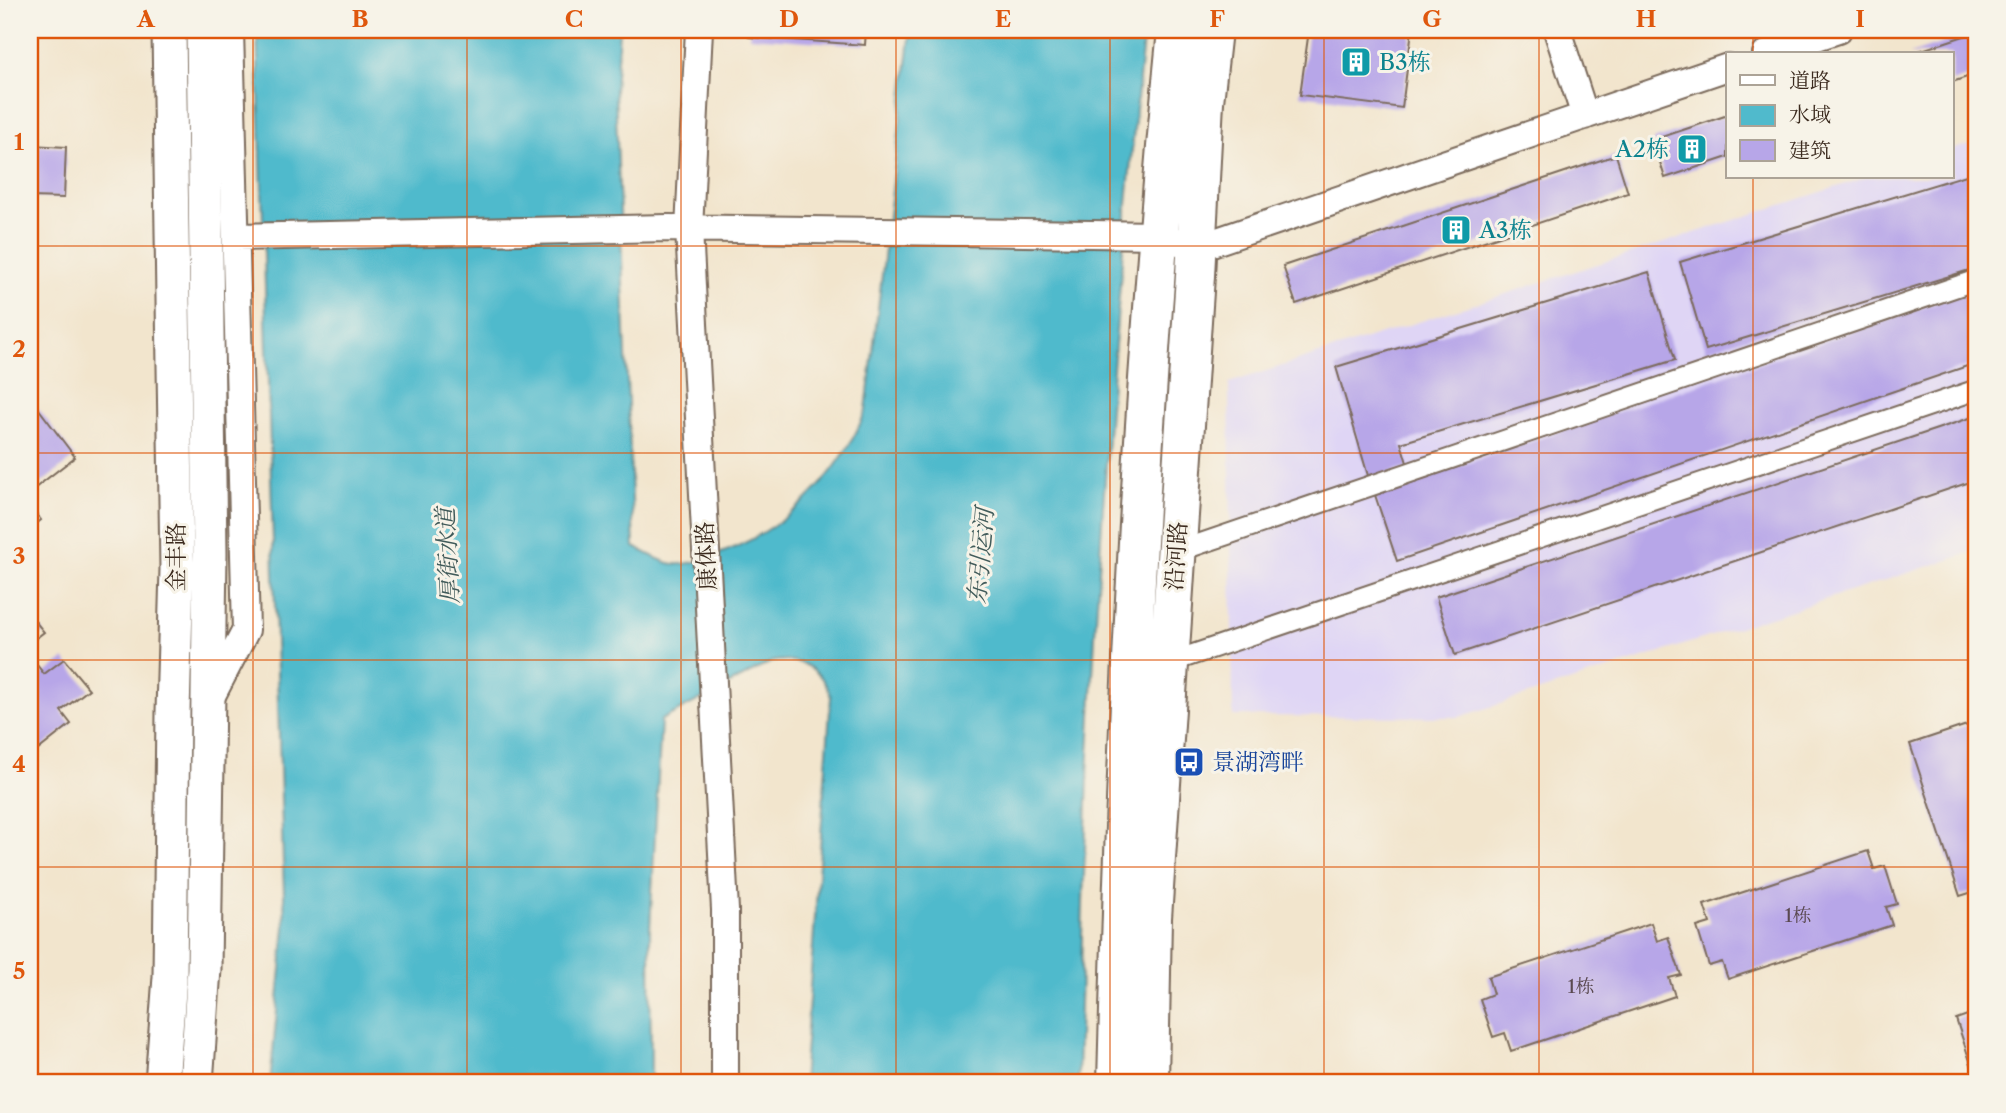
<svg xmlns="http://www.w3.org/2000/svg" width="2006" height="1113" font-family="'Libre Caslon Text','Noto Serif SC',serif">
<style>
.built{fill:#dfd5f5}
.water{fill:#50bacc;stroke:#467275;stroke-width:2}
.building{fill:#b7a6e8}
.lines{fill:none;stroke-linecap:round;stroke-linejoin:round}
.pedestrian-casing{stroke:#7b6b5b;stroke-width:23}
.minor-casing{stroke:#7b6b5b;stroke-width:30}
.tertiary-casing{stroke:#7b6b5b;stroke-width:37}
.secondary-casing{stroke:#7b6b5b;stroke-width:42}
.pedestrian{stroke:#fff;stroke-width:19}
.minor{stroke:#fff;stroke-width:26}
.tertiary{stroke:#fff;stroke-width:33}
.secondary{stroke:#fff;stroke-width:38}
.grid{fill:none;stroke:#df570d;stroke-width:2;stroke-opacity:0.55}
.labels{text-anchor:middle;stroke-width:6;stroke-linejoin:round;paint-order:stroke}
.number-label{font-size:19px;fill:#5a4950}
.culture-label{font-size:23px;fill:#0d838f;stroke:#f7f3e8;text-anchor:start}
.street-label{font-size:23px;fill:#3b2a1e;stroke:#f7f3e8}
.transit-label{font-size:23px;fill:#164399;stroke:#f7f3e8;text-anchor:start}
.water-label{font-size:24px;font-style:italic;fill:#425c5b;stroke:#f7f3e8}
.neatline{fill:none;stroke:#df570d;stroke-width:2.5}
.grid-label{font-size:23px;text-anchor:middle;font-weight:bold;fill:#df570d}
</style>
<rect width="100%" height="100%" fill="#f7f3e8"/>
<filter id="ink" filterUnits="userSpaceOnUse"><feTurbulence type="fractalNoise" baseFrequency=".0143" numOctaves="2"/><feDisplacementMap in="SourceGraphic" scale="14" xChannelSelector="R" yChannelSelector="G"/><feConvolveMatrix kernelMatrix="1 2 1 2 8 2 1 2 1" color-interpolation-filters="sRGB"/></filter>
<filter id="wash" filterUnits="userSpaceOnUse"><feTurbulence type="fractalNoise" baseFrequency=".00686" numOctaves="4" result="noise"/><feDisplacementMap in="SourceGraphic" scale="28" xChannelSelector="R" yChannelSelector="G"/><feGaussianBlur stdDeviation="1.57" result="paint"/><feColorMatrix in="noise" values="0 0 0 0 0 0 0 0 0 0 0 0 0 0 0 0 0 1.4 0 .05"/><feComposite in="paint" operator="in"/></filter>
<g filter="url(#wash)">
<rect width="100%" height="100%" fill="#f2e5cd"/>
<path class="built" d="M1976,142V551L1459,717L1233,716L1229,383L1868,177H1952V150Z"/>
<path class="water" d="M257,30H619L615,91L634,547C646,552 662,563 674,564C687,566 704,559 716,555C785,531 840,477 866,410L911,30H1144C1107,380 1085,732 1078,1083H803L831,697C822,669 801,656 771,662L661,720L650,930L651,1083H270L285,927Z"/>
<g id="blocks">
<path class="building" d="M750,30H866L865,45L749,37Z
M1309,30H1412L1402,108L1300,95Z
M1976,32V74L1952,82V54H1910Z
M1728,115V157L1665,178L1653,140Z
M30,145L66,147L64,198L30,197Z
M1616,155L1628,193L1296,304L1283,266Z
M1976,172V268L1706,350L1680,262Z
M1649,272L1675,360L1401,443L1408,466L1369,479L1336,367Z
M1976,290V363L1397,561L1375,495Z
M35,404L75,457L30,492V408Z
M1976,416V480L1455,655L1436,597Z
M30,505L41,520L30,529Z
M30,615L44,632L30,643Z
M30,656L44,674L64,659L89,689L61,711L71,724L33,754L30,749Z
M1976,722V891L1960,896L1910,744Z
M1868,851L1874,869L1885,866L1897,904L1886,907L1892,925L1728,979L1722,962L1709,966L1697,927L1710,923L1704,905Z
M1651,923L1657,941L1668,937L1681,975L1669,978L1675,996L1511,1051L1505,1033L1493,1037L1480,999L1493,994L1488,977Z
M1976,1012V1079L1956,1019Z"/>
</g>
</g>
<g filter="url(#ink)">
<use href="#blocks" fill-opacity="0" stroke="#7b6b5b" stroke-width="2"/>
<g class="lines">
<g class="pedestrian-casing">
<path id="pedestrian" d="M1176,552L1976,280
M1168,663L1976,390"/>
</g>
<g class="minor-casing">
<path id="minor" d="M699,30L689,229L725,910V1083
M1557,30L1585,116
M1766,54L1838,30
M236,237L668,228L1158,235L1197,248L1728,67
M209,701L246,630L230,30"/>
</g>
<g class="tertiary-casing">
<path id="tertiary" d="M162,1083L170,977L173,712L177,569L169,30
M196,1083L204,969L210,554L203,30"/>
</g>
<g class="secondary-casing">
<path id="secondary" d="M1117,1083C1126,732 1142,380 1177,30
M1149,1083L1152,918L1195,276L1204,102L1212,30"/>
</g>
<use href="#pedestrian" class="pedestrian"/>
<use href="#minor" class="minor"/>
<use href="#tertiary" class="tertiary"/>
<use href="#secondary" class="secondary"/>
</g>
</g>
<path class="grid" d="M253,30V1083M467,30V1083M681,30V1083M896,30V1083M1110,30V1083M1324,30V1083M1539,30V1083M1753,30V54M1753,177V1083M30,246H1976M30,453H1976M30,660H1976M30,867H1976"/>
<defs>
<g id="building-square" transform="scale(1.575)"><rect x="-9" y="-9" width="18" height="18" rx="4" fill="#0f9aa8" stroke="#f7f3e8"/><path d="M-4-6H4V6H1V3H-1V6H-4ZM-2.5-4.3h1.7v1.8h-1.7ZM.8-4.3h1.7v1.8H.8ZM-2.5-1h1.7V.8h-1.7ZM.8-1h1.7V.8H.8Z" fill="#fff"/></g>
<g id="bus-square" transform="scale(1.575)"><rect x="-9" y="-9" width="18" height="18" rx="4" fill="#1a4fb4" stroke="#f7f3e8"/><path d="M-5-6H5V4H4V6H2V4H-2V6H-4V4H-5ZM-3.5-4V0h7V-4ZM-3.5 1.2v1.5H-2V1.2ZM2 1.2v1.5H3.5V1.2Z" fill="#fff"/></g>
</defs>
<g fill-rule="evenodd">
<use href="#building-square" x="1356" y="62"/>
<use href="#building-square" x="1692" y="149"/>
<use href="#building-square" x="1456" y="230"/>
<use href="#bus-square" x="1189" y="762"/>
</g>
<g class="labels">
<g class="number-label">
<text x="1798" y="922">1栋</text>
<text x="1581" y="993">1栋</text>
</g>
<g class="culture-label">
<text x="1379" y="70">B3栋</text>
<text x="1669" y="157" text-anchor="end">A2栋</text>
<text x="1479" y="238">A3栋</text>
</g>
<g class="street-label">
<text transform="translate(706 556) rotate(-93)" y="8">康体路</text>
<text transform="translate(1176 556) rotate(-86)" y="8">沿河路</text>
<text transform="translate(176 557) rotate(-90)" y="8">金丰路</text>
</g>
<g class="transit-label">
<text x="1212" y="770">景湖湾畔</text>
</g>
<g class="water-label">
<text transform="translate(448 556) rotate(-93)" y="8">厚街水道</text>
<text transform="translate(981 556) rotate(-85)" y="8">东引运河</text>
</g>
</g>
<rect width="2006" height="1113" fill="none" stroke="#f7f3e8" stroke-width="77"/>
<rect x="1726" y="52" width="228" height="126" fill="#f7f3e8" stroke="#aca397" stroke-width="2"/>
<rect x="1740" y="75" width="35" height="10" fill="#ffffff" stroke="#aca397" stroke-width="2"/>
<text x="1789" y="88" font-size="21" fill="#3b2a1e">道路</text>
<rect x="1740" y="105" width="35" height="21" fill="#50bacc" stroke="#aca397" stroke-width="2"/>
<text x="1789" y="122" font-size="21" fill="#3b2a1e">水域</text>
<rect x="1740" y="140" width="35" height="21" fill="#b7a6e8" stroke="#aca397" stroke-width="2"/>
<text x="1789" y="158" font-size="21" fill="#3b2a1e">建筑</text>
<rect x="38" y="38" width="1930" height="1036" class="neatline"/>
<g class="grid-label">
<text x="146" y="27">A</text>
<text x="360" y="27">B</text>
<text x="574" y="27">C</text>
<text x="789" y="27">D</text>
<text x="1003" y="27">E</text>
<text x="1217" y="27">F</text>
<text x="1432" y="27">G</text>
<text x="1646" y="27">H</text>
<text x="1860" y="27">I</text>
<text x="19" y="150">1</text>
<text x="19" y="357">2</text>
<text x="19" y="564">3</text>
<text x="19" y="772">4</text>
<text x="19" y="979">5</text>
</g>
</svg>
